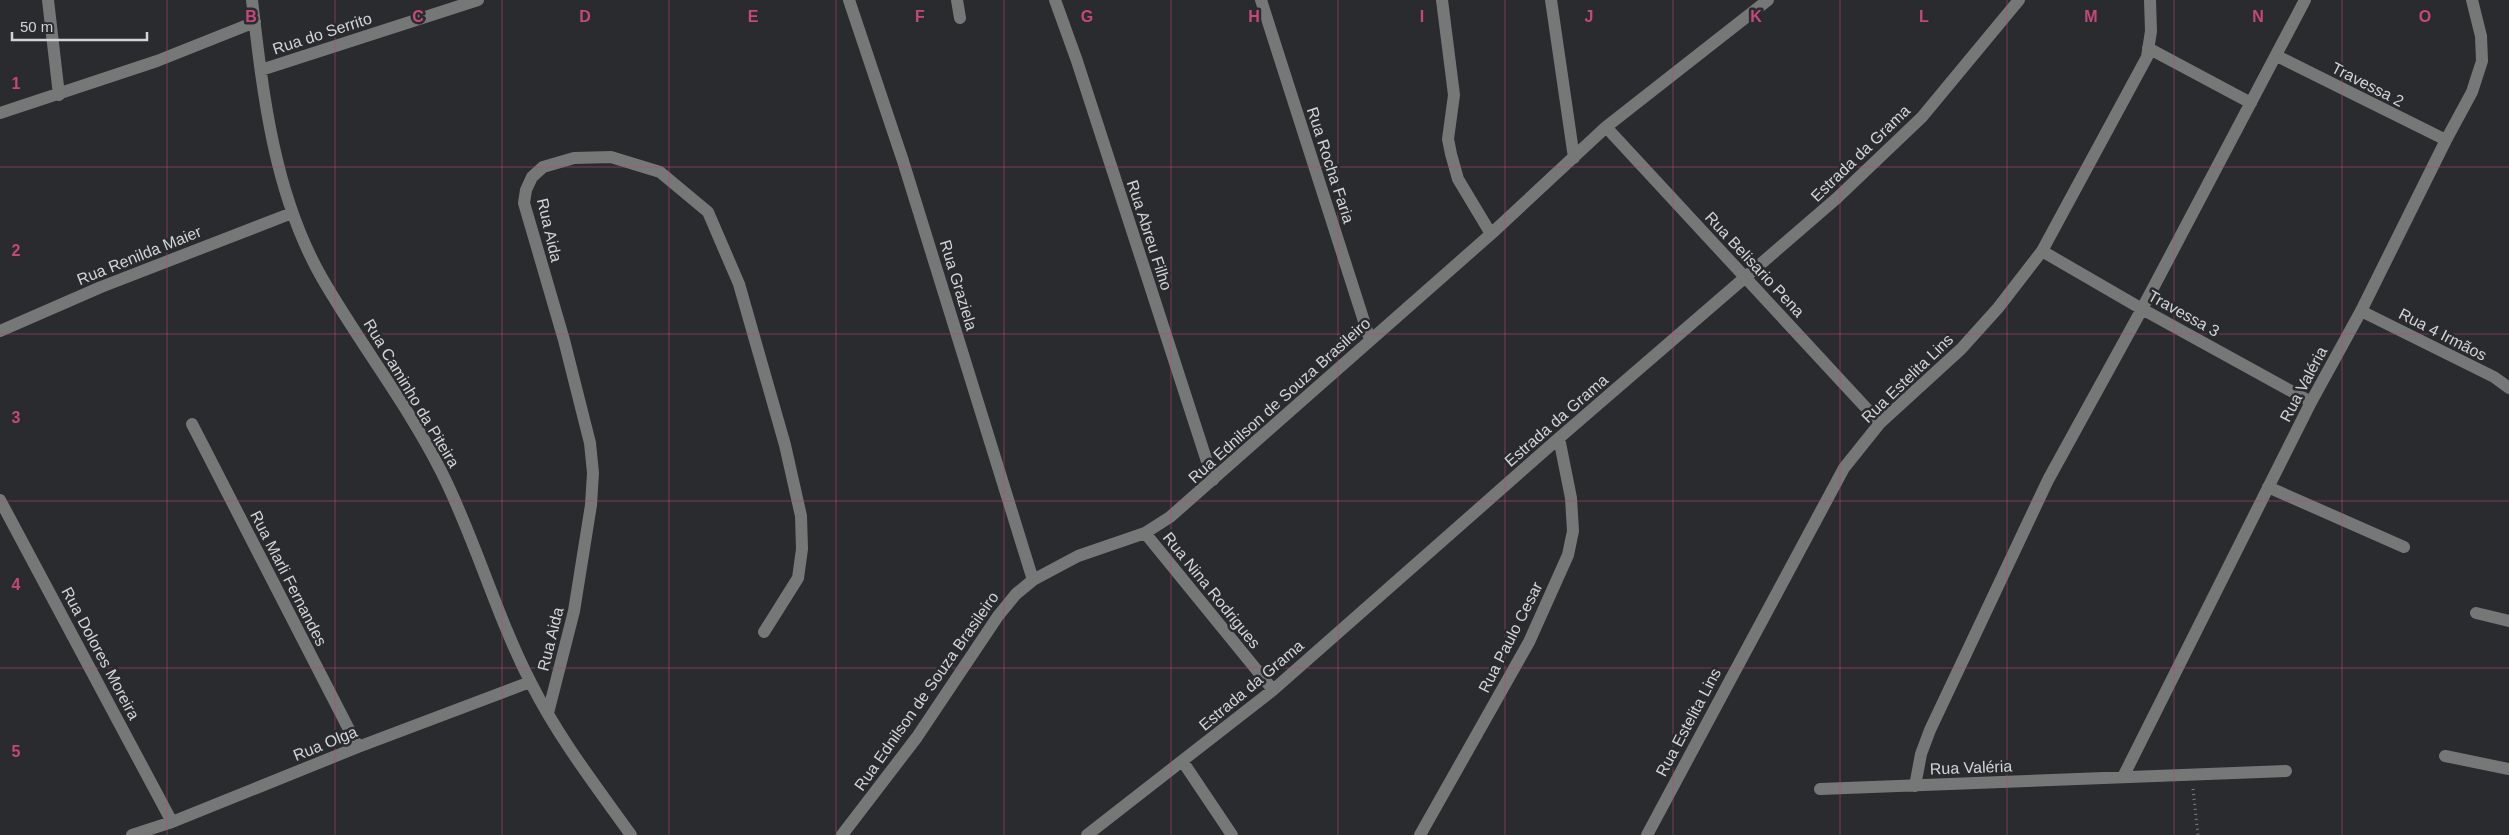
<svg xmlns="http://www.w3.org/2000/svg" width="2509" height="835" font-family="Helvetica,sans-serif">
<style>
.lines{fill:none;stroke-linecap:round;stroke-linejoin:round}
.path{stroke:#7f8184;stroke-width:3;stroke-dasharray:1 4;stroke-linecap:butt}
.minor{stroke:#757877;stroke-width:12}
.grid{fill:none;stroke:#c6477a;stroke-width:1;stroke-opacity:0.55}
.labels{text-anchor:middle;stroke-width:5;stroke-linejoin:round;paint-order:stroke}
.street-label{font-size:16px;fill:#d3d4d7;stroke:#292b2f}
.grid-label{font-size:16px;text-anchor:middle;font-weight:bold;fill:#c6477a;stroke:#292b2f;stroke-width:5;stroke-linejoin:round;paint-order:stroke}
</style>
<rect width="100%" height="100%" fill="#292b2f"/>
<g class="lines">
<path class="path" d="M2193,789L2198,835"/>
<path class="minor" d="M48,0L59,95
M252,0C263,95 274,194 322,278C360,344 408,405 442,473C476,541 496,615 531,683C558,737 596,786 631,835
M849,0L903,161L1033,580
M957,0L960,18
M1055,0L1077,61L1213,480
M1261,0L1370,340
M1442,0L1454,95L1448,139L1451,154L1458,179L1491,234
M1551,0L1574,158
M2148,48L2251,103
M2277,56L2446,140
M261,70L478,0
M0,113L157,61L255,22
M1606,127L1880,423
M2042,251L2142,309L2311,402
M2361,311L2494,377L2509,388
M0,331L101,287L292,213
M192,424L358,747
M2268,487L2404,547
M0,500L172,822
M1145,533L1273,690
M2476,613L2509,621
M548,713L574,611L591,505L593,473L590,443L564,340L524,203L526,190L532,177L543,167L574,158L611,157L660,172L708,212L739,284L785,445L801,516L802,549L798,578L764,632
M2445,756L2509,769
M1183,762L1232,835
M2123,777L2311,402L2361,311L2446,140L2472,92L2482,61L2481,36L2472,0
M1915,786L1921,754L1930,730L2048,480L2142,309L2305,0
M1820,789L2286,771
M132,835L172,822L358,747L530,682
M842,835L917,737L998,616L1016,594L1033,580L1078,556L1145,533L1170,517L1491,234L1606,127L1768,0
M1087,835L1273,690L1559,438L1837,198L1922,117L2019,0
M1420,835L1529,642L1568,555L1573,531L1571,498L1559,438
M1647,835L1844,468L1880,423L1961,349L1998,308L2042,251L2147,57L2151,31L2150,0"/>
</g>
<path class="grid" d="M167,0V835M335,0V835M502,0V835M669,0V835M836,0V835M1004,0V835M1171,0V835M1338,0V835M1505,0V835M1673,0V835M1840,0V835M2007,0V835M2174,0V835M2342,0V835M0,167H2509M0,334H2509M0,501H2509M0,668H2509"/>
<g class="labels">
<g class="street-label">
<text transform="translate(322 33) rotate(-18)" y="6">Rua do Serrito</text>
<text transform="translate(2368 84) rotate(27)" y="6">Travessa 2</text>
<text transform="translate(1860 153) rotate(-44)" y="6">Estrada da Grama</text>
<text transform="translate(1331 165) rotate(72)" y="6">Rua Rocha Faria</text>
<text transform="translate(550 230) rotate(77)" y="6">Rua Aida</text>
<text transform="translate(1150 235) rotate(72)" y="6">Rua Abreu Filho</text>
<text transform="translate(139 255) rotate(-22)" y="6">Rua Renilda Maier</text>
<text transform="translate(1755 264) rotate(47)" y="6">Rua Belisario Pena</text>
<text transform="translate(959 285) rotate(73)" y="6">Rua Graziela</text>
<text transform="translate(2184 313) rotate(29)" y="6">Travessa 3</text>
<text transform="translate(2443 334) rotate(27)" y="6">Rua 4 Irmãos</text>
<text transform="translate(1907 378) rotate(-44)" y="6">Rua Estelita Lins</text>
<text transform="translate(2303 384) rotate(-62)" y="6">Rua Valéria</text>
<text transform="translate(412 393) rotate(59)" y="6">Rua Caminho da Piteira</text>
<text transform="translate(1279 400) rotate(-42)" y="6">Rua Ednilson de Souza Brasileiro</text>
<text transform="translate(1556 420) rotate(-41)" y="6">Estrada da Grama</text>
<text transform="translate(289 578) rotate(63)" y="6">Rua Marli Fernandes</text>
<text transform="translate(1212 590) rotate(51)" y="6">Rua Nina Rodrigues</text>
<text transform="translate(1510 637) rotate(-63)" y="6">Rua Paulo Cesar</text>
<text transform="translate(550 639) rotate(-76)" y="6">Rua Aida</text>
<text transform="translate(101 653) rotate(62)" y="6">Rua Dolores Moreira</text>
<text transform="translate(1251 685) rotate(-40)" y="6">Estrada da Grama</text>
<text transform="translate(926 691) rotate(-55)" y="6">Rua Ednilson de Souza Brasileiro</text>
<text transform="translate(1688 722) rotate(-62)" y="6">Rua Estelita Lins</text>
<text transform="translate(325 743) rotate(-22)" y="6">Rua Olga</text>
<text transform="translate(1971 767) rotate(-2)" y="6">Rua Valéria</text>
</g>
</g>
<g class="grid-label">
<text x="251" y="22">B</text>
<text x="418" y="22">C</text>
<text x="585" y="22">D</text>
<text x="753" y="22">E</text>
<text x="920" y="22">F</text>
<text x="1087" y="22">G</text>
<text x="1254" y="22">H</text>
<text x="1422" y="22">I</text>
<text x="1589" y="22">J</text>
<text x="1756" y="22">K</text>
<text x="1924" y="22">L</text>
<text x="2091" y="22">M</text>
<text x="2258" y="22">N</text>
<text x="2425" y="22">O</text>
<text x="16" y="89">1</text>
<text x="16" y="256">2</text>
<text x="16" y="423">3</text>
<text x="16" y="590">4</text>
<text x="16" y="757">5</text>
</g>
<path d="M12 32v8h135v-8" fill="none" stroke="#d3d4d7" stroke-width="2.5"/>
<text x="20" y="32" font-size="15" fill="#d3d4d7" stroke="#292b2f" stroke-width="4" paint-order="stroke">50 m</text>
</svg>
